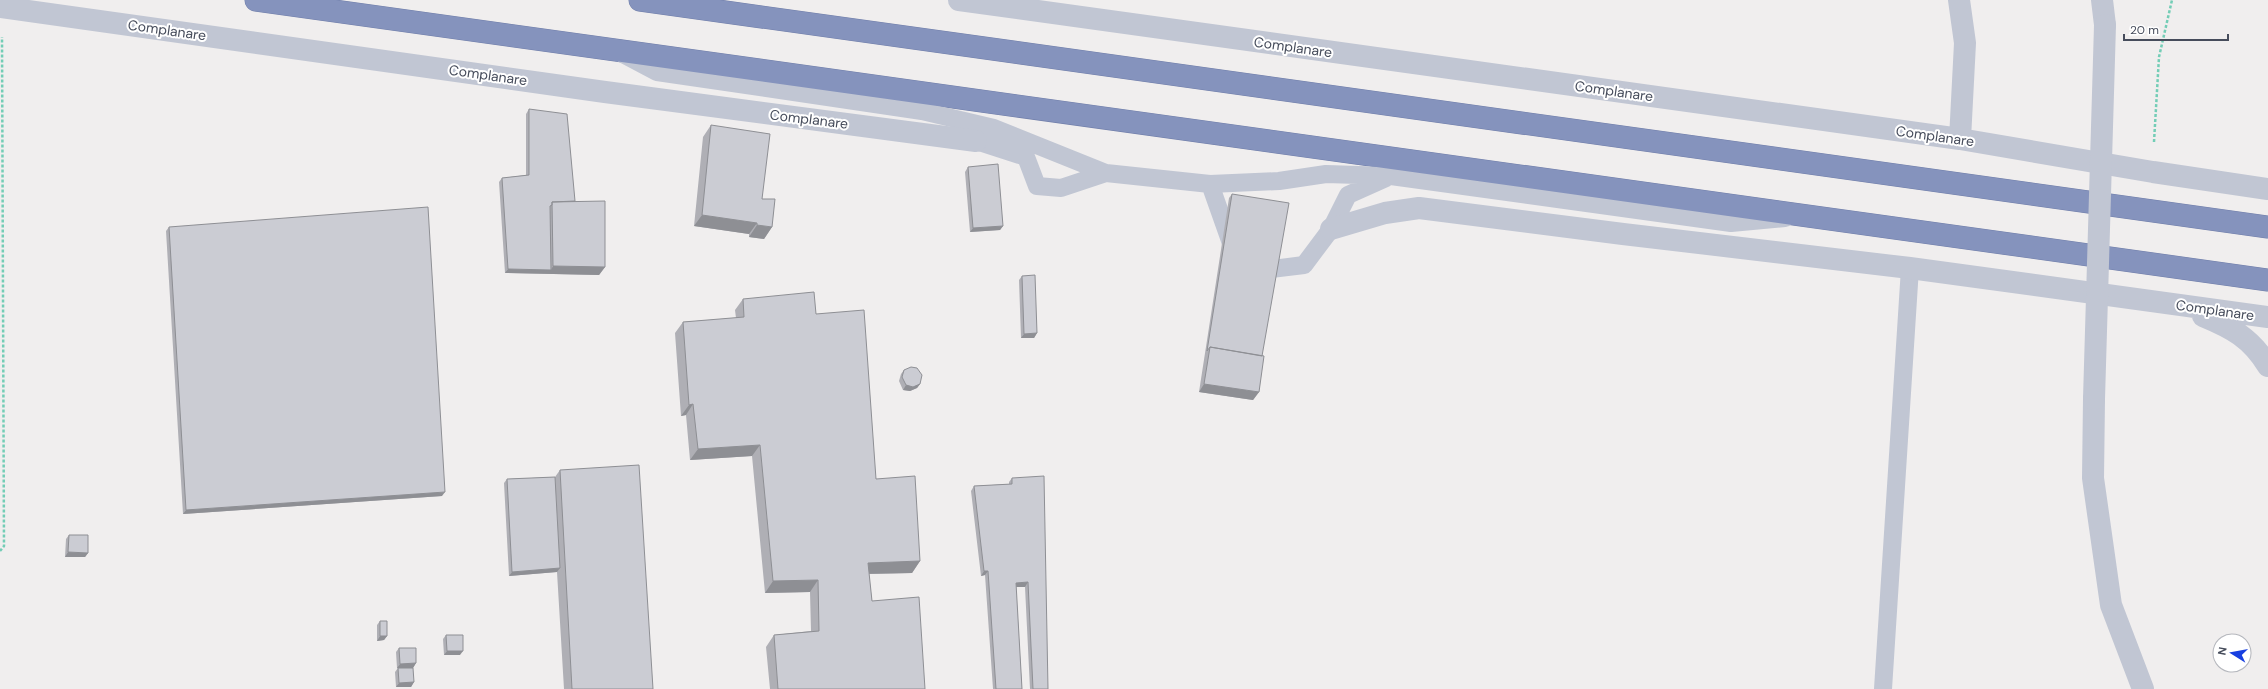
<svg xmlns="http://www.w3.org/2000/svg" width="2268" height="689" font-family="'DM Sans',sans-serif">
<style>
.lines{fill:none;stroke-linecap:round;stroke-linejoin:round}
.highway-casing{stroke:#707ea9;stroke-width:23}
.path{stroke:#73cdb6;stroke-width:2.5;stroke-dasharray:3 2;stroke-linecap:butt}
.lane{stroke:#c1c6d3;stroke-width:18}
.street{stroke:#c1c6d3;stroke-width:22}
.highway{stroke:#8593bd;stroke-width:22}
.street-bridge{stroke:#c1c6d3;stroke-width:22}
.wall{fill:#afafb5}
.shaded-wall{fill:#8e8f94}
.building{fill:#cbccd3;stroke:#8e8f94}
.labels{text-anchor:middle;stroke-width:4;stroke-linejoin:round;paint-order:stroke}
.street-label{font-size:14px;fill:#464c5b;stroke:#fff}
</style>
<rect width="100%" height="100%" fill="#f0eeee"/>
<g class="lines">
<g class="highway-casing">
<path id="highway" d="M256,0L2268,280
M640,0L2268,227"/>
</g>
<path class="path" d="M2154,142L2159,57L2172,0
M0,551L4,546L2,37"/>
<path class="lane" d="M623,54L657,72L922,111L994,128L1106,173L1210,184L1279,181L1326,174L1391,176L1731,223L1785,218
M976,141L1026,157L1037,186L1061,188L1106,173
M1210,184L1233,249
M1256,264L1264,270L1304,265L1331,229L1348,195L1386,178
M1883,689L1910,268"/>
<path class="street" d="M959,0L1960,139L2153,172L2268,189
M1959,0L1965,43L1960,139
M2102,0L2105,25
M0,7L605,92L976,141
M1331,229L1385,213L1419,208L1623,234L1910,268L2268,317
M2203,316C2232,328 2251,338 2268,366
M2094,399L2093,478L2111,605L2143,689"/>
<use href="#highway" class="highway"/>
<path class="street-bridge" d="M2094,399L2105,25"/>
</g>
<path class="wall" d="M529,109L575,201L605,267L599,275L505,273L499,182L502,178L526,175V114Z
M711,125L762,199L772,227L764,239L749,237V234L694,226L703,137Z
M968,167L1003,226L1000,230L970,232L965,172Z
M1232,194L1262,356L1259,392L1253,400L1199,392L1229,198Z
M169,227L442,496L183,514L166,231Z
M1022,276L1037,333L1034,338H1021L1019,280Z
M743,299L816,314L876,479L920,561L912,573L869,574L872,601L925,689H770L766,647L774,635L811,631L810,592L765,593L752,456L690,460L686,415L681,416L675,333L683,322L736,318L735,310Z
M904,370L920,384L917,388L910,391L903,390L899,381L901,374Z
M560,470L653,689H564L557,572L509,576L504,483L507,479L555,477Z
M1012,478L1048,689H1030L1025,587H1016L1022,689H993L985,575L981,576L971,491L974,486L1009,484V482Z
M69,535L88,553L85,557H65L66,539Z
M380,621L387,636L384,640L377,641V625Z
M446,635L460,655H444L443,639Z
M399,648L416,663L413,668H397L396,652Z
M398,668L414,682L411,687H396L395,672Z"/>
<path class="shaded-wall" d="M702,215L757,223L749,234L694,226Z
M757,225L772,227L764,239L749,237Z
M1003,226L1000,230L970,232L973,228Z
M553,266L605,267L599,275L505,273L508,269L551,270Z
M1037,333L1034,338H1021L1024,334Z
M920,384L917,388L910,391L903,390L906,385Z
M1204,384L1259,392L1253,400L1199,392Z
M693,404L686,415L681,416L689,405Z
M760,445L752,456L690,460L698,449Z
M445,492L442,496L183,514L186,510Z
M68,552L88,553L85,557H65Z
M920,561L912,573L860,574L868,563Z
M560,568L557,572L509,576L512,572Z
M984,571H988L985,575L981,576Z
M818,580L810,592L765,593L773,581Z
M1028,582L1025,587H1013L1016,583Z
M380,636H387L384,640L377,641Z
M447,651H463L460,655H444Z
M416,663L413,668H397L400,664Z
M414,682L411,687H396L399,683Z"/>
<path class="building" d="M529,109L567,114L575,201L552,202V205L550,206L551,270L508,269L502,178L529,175Z
M711,125L770,134L762,199H775L772,227L757,225V223L702,215Z
M998,164L1003,226L973,228L968,167Z
M1232,194L1289,203L1262,356L1210,347L1207,351Z
M605,201V267L553,266L552,202Z
M428,207L445,492L186,510L169,227Z
M1035,275L1037,333L1024,334L1022,276Z
M814,292L816,314L864,310L876,479L915,476L920,561L868,563L872,601L919,597L925,689H778L774,635L819,631L818,580L773,581L760,445L698,449L693,404L689,405L683,322L744,317L743,299Z
M1210,347L1264,356L1259,392L1204,384Z
M911,367L917,368L922,375L920,384L913,387L906,385L902,377L904,370Z
M639,465L653,689H572L560,470Z
M1044,476L1048,689H1033L1028,582L1016,583L1022,689H996L988,571H984L974,486L1012,484V478Z
M555,477L560,568L512,572L507,479Z
M69,535H88V553L68,552Z
M380,621H387V636H380Z
M446,635H463V651H447Z
M399,648H416V663L400,664Z
M398,668H413L414,682L399,683Z"/>
<g class="labels">
<g class="street-label">
<text transform="translate(167 30) rotate(8)" y="5">Complanare</text>
<text transform="translate(1293 47) rotate(8)" y="5">Complanare</text>
<text transform="translate(488 75) rotate(8)" y="5">Complanare</text>
<text transform="translate(1614 91) rotate(8)" y="5">Complanare</text>
<text transform="translate(809 119) rotate(7)" y="5">Complanare</text>
<text transform="translate(1935 136) rotate(8)" y="5">Complanare</text>
<text transform="translate(2215 310) rotate(8)" y="5">Complanare</text>
</g>
</g>
<g transform="translate(2232 653) rotate(281)"><circle r="19" fill="#ffffff" stroke="#b5b7bd"/>
<path d="M0-3L7 15L0 10L-7 15Z" fill="#183fe0"/>
<text y="-6" font-size="11" font-weight="bold" text-anchor="middle" fill="#464c5b">N</text>
</g>
<path d="M2124 34v6h104v-6" fill="none" stroke="#464c5b" stroke-width="2"/>
<text x="2130" y="34" font-size="12" fill="#464c5b" stroke="#ffffff" stroke-width="3" paint-order="stroke">20 m</text>
</svg>
